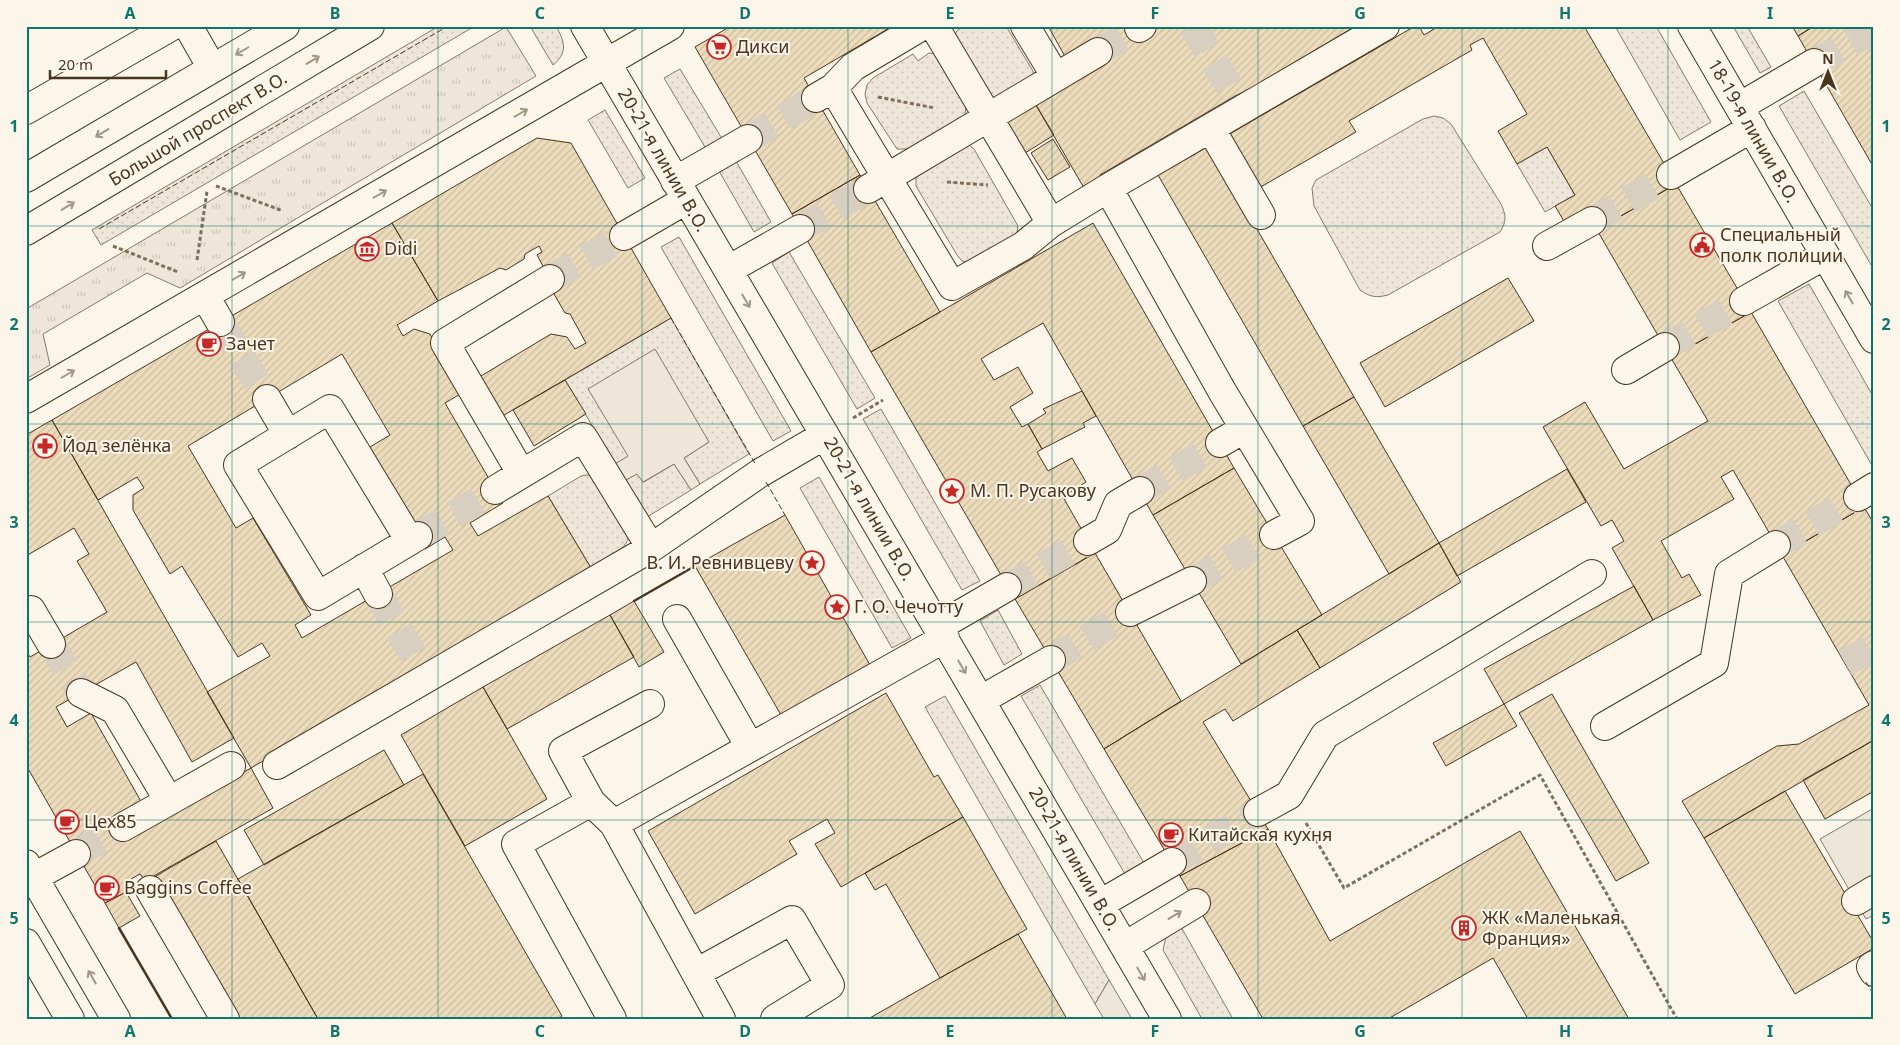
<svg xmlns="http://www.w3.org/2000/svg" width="1900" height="1045" font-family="'Noto Sans',sans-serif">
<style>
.grass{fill:url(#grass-dots);stroke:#887966}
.park{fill:url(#park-tufts);stroke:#887966}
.pitch{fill:#ede6d9;stroke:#887966}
.parking{fill:#ede7d9;stroke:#887966}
.building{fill:url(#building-hatch);stroke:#4a3520;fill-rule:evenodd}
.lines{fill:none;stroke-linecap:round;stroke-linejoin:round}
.minor-tunnel{stroke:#d8cfc1;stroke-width:28;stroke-dasharray:28 14;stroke-linecap:butt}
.minor-casing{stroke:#4a3520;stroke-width:30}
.major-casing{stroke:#4a3520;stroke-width:30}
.path{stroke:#7f6f5c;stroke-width:3;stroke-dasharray:4 2.5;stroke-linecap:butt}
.minor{stroke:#fbf6e9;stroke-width:28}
.major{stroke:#fbf6e9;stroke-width:28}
.fence{stroke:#4a3520;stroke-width:1;stroke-dasharray:6 2.5;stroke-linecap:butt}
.wall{stroke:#4a3520;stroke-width:2.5}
.oneway{stroke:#a29684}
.grid{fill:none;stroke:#0f766e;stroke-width:1;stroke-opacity:0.55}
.labels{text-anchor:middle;stroke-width:4;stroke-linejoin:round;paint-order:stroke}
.poi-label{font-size:18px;fill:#4a3520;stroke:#fbf6e9;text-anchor:start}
.street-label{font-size:18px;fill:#4a3520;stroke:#fbf6e9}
.neatline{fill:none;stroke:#0f766e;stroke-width:2}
.grid-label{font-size:16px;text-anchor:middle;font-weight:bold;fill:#0f766e}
</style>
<defs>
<pattern id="grass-dots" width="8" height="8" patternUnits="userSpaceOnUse" patternTransform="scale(1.25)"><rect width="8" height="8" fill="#ede6d9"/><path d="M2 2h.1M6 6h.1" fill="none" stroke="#cdc6ba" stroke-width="1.8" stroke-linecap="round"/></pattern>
<pattern id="park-tufts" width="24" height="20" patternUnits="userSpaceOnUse" patternTransform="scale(1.25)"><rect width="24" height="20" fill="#ede6d9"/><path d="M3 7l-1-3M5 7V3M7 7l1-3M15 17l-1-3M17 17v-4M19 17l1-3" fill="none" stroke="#cdc6ba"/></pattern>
<pattern id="building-hatch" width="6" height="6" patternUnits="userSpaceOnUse" patternTransform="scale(1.25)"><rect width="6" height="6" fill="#ecdcbc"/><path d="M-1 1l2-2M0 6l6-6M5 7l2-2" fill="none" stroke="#ccbda1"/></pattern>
</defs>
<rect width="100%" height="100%" fill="#fbf6e9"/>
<path class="grass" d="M439,26H475L101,245L92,230Z
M530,26H556C565,42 568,53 553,65Z
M963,26H1006L1037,78L996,100L990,98L955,38L956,32Z
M1615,26H1656L1711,122L1680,140Z
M1733,26H1747L1771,67L1760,73Z
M929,53L935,54L966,104L965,115L910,149H897L867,103L865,94L867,85L873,78L913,54L918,61Z
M680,69L724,142L708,152L664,78Z
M1804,91L1874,211V270L1779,106Z
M605,110L645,178L628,188L588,120Z
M1434,116L1443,118L1451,124L1501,204C1506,215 1507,221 1500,232L1388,295C1376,298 1370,297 1360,290L1314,206L1312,188L1316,180L1423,119Z
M969,145L974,149L1018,226L1017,233L1012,238L969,262L962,261L957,255L916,186V173Z
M1547,147L1575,195L1545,212L1517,164Z
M736,161L771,222L754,232L719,171Z
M679,237L791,431L773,441L661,247Z
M789,252L875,398L857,409L772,263Z
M1809,284L1874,398V469L1778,301Z
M671,318L749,454L700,484L684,458L709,442L628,457L615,464L565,380Z
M881,409L980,581L962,590L863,419Z
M674,464L691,490L647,517L626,480L638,473L644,482Z
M587,475H593L629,535C627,551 604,560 591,568L548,496L581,476Z
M819,477L911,638L892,648L800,488Z
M998,610L1022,654L1004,665L980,621Z
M1040,685L1144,863L1125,874L1021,696Z
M945,696L1109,980L1095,1004L925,707Z
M1180,925L1233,1019H1202L1163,950L1167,932Z"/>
<path class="park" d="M506,27L536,76L180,288L147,273L43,334L50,365L26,379V309Z"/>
<path class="pitch" d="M655,349L709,442L684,458L700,484L691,490L674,464L643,482L637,474L626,480L615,464L628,456L588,389Z"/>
<path class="parking" d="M1874,808V915L1866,919L1820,839Z
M1109,980L1132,1019H1104L1095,1004Z"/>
<path class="building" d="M731,26H893L804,78L860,175L792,214L695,47Z
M1048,26H1139L1143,34L1157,26H1356L1261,82L1262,83L1235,96L1100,175L1101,177L1084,188L1033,100L1067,60Z
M1415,26H1419L1424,35L1439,26H1584L1676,184L1597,230L1568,228L1555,206L1575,195L1547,147L1517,164L1498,131L1527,114L1483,38L1470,45L1472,50L1349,121L1356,132L1259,188L1228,135Z
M1792,26H1814L1798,36Z
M1814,26H1874V168L1798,36Z
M1033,100L1054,135L1025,153L1004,118Z
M537,138L571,143L671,318L499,418L476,379L551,334L567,337L575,349L586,343L570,314L565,313L554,294L556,290L537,255L542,252L539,246L525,254L524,259L506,270L500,268L438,301L392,223Z
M1053,139L1070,167L1048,180L1031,153Z
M1209,146L1354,397L1303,426L1158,175Z
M860,175L940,312L871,352L792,214Z
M1676,184L1751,312L1671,358L1597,230Z
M392,223L438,301L397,325L403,336L414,329L430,334L462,393L445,403L503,503L470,523L478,536L548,496L591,568L251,768L207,692L270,656L262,643L238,657L182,566L170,574L133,510V495L144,488L137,477L98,500L52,420ZM342,354L390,435L365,450L425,549L445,537L453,550L302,638L295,625L311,615L253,518L236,528L188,446Z
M1093,223L1234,468L1153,515L1043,323L989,354L981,359L994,380L1018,367L1033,393L1010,407L1022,427L1028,424L1042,449L1037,452L1048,471L1072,458L1086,482L1063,497L1095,553L1015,599L871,352Z
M1508,278L1534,321L1385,407L1360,363Z
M1751,312L1864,507L1782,555L1733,470L1721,477L1734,499L1661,541L1682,578L1689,574L1701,595L1653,620L1612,548L1624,541L1612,520L1601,526L1543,427L1585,402L1624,469L1708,421L1671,358Z
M565,380L586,414L534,446L513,410Z
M1082,391L1096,416L1083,423L1085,427L1042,449L1028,424L1046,413L1043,409Z
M1354,397L1439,543L1389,574L1303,426Z
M52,420L234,738L192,762L136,662L56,707L67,727L91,713L143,805L129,838L251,768L273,808L145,881L140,874L131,879L136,887L105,903L26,765V650L30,657L107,612L77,561L89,554L74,528L26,556V435Z
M1234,468L1322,615L1241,664L1153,515Z
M1567,469L1586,502L1457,576L1439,543Z
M1864,507L1874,524V740L1704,838L1682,801L1777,746L1799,744L1869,705L1782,555Z
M785,515L870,665L781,715L695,566Z
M1439,543L1461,582L1320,668L1297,630Z
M1095,553L1181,701L1104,749L1015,599Z
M1634,586L1653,620L1504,704L1484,669Z
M634,601L664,652L639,667L610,615Z
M610,615L634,657L507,729L483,687Z
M1297,630L1320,668L1233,721L1225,709L1203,722L1268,829L1180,876L1104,749Z
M483,687L547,799L465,846L401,735Z
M886,693L934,777L938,775L963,817L841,887L815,844L835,833L827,819L789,841L797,854L695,914L648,831Z
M1552,694L1649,863L1616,881L1519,713Z
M1504,704L1517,726L1446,766L1433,743Z
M1874,740V791L1825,819L1803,780Z
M384,750L404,785L264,865L244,830Z
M423,774L562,1016L558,1019H318L238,879Z
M1785,791L1874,943V948L1795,994L1704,838Z
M963,817L1027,929L940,978L886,884L875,890L865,873Z
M1268,829L1330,941L1520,831L1629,1019H1528L1493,958L1388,1019H1263L1180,876Z
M216,841L318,1019H238L156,876Z
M126,892L140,916L119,928L105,903Z
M1018,934L1067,1019H868L940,978Z"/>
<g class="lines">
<path class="minor-tunnel" d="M1193,26L1235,96
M1098,52L1139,28
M1814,63L1874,30
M748,139L816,98
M1592,221L1671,175
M800,229L868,189
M550,279L624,236
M220,322L267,399
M1665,347L1744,301
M1140,491L1220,443
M418,536L495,490
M1776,545L1858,497
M1192,581L1274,535
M1007,587L1088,541
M378,594L421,668
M51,644L81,693
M1051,660L1130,612
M1845,663L1874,647
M76,854L123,827
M1172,862L1258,812"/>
<g class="minor-casing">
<path id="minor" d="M188,26L212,68
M585,26L1167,1019
M934,26L1051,223
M1025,26L1056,77
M1692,26L1874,339
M1139,28L1142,26
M833,88L952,286L1023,246L1051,223L1108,188L1385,26
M816,98L833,88L853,67L922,26
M1739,107L1814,63
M26,110L172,26
M1211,129L1261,215
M1671,175L1752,128
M675,181L748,139
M1108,188L1222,391L1300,521L1274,535
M868,189L1098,52
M624,236L686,200
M1547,246L1592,221
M728,270L800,229
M205,296L220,322
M1744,301L1825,255
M1626,370L1665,347
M26,399L670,26
M267,399L288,435
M1220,443L1244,429
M521,473L445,343L550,279
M495,490L583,437L651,548
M1858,497L1874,487
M410,541L330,409L238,465L318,596L418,536
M1088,541L1107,530L1118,504L1140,491
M364,568L378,594
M31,610L51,644
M1130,612L1192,581
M677,619L750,747
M938,627L1007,587
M81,693L115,710L169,801
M981,700L1051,660
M650,704L563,751L591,802L614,824L721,1019
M1605,726L1714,663L1729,574L1776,545
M277,765L651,548L760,473L825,435
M591,802L516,844L612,1019
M1258,812L1289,795L1325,735L1592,574
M614,824L945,638
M123,827L231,766
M26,864L116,1019
M34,877L76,854
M150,890L225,1019
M1856,901L1874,890
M1100,904L1172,862
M26,943L70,1019
M1125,946L1196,903
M1874,965L1871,967L1874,972
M696,973L792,920L830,985L775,1019"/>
</g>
<g class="major-casing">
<path id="major" d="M26,178L285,26
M26,231L370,26"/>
</g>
<path class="path" d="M878,97L935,108
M947,182L988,185
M216,186L283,211
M113,246L178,272
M197,260L207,191
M853,418L883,400
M1306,823L1344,888L1540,775L1677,1019"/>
<use href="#minor" class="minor"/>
<use href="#major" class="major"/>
<path class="fence" d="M99,229L448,26
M671,318L756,465
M766,482L785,515
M1866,982L1874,995"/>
<path class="wall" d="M634,601L695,566
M119,928L172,1019"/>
</g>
<defs><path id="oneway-shaft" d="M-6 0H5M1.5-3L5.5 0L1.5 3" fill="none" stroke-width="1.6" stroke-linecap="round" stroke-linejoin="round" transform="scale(1.25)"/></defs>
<g class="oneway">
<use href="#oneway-shaft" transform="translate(242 51) rotate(150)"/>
<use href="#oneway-shaft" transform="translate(313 60) rotate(-31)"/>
<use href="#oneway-shaft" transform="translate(521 113) rotate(-30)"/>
<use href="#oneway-shaft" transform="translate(102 133) rotate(149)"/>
<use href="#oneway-shaft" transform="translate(380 194) rotate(-30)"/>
<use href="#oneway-shaft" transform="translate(68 206) rotate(-31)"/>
<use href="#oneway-shaft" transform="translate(239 276) rotate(-30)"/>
<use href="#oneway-shaft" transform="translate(1849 297) rotate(-120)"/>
<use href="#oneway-shaft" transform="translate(746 301) rotate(59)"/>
<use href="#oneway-shaft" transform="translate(68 374) rotate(-30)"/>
<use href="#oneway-shaft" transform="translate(962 667) rotate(60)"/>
<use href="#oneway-shaft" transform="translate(1175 915) rotate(-31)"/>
<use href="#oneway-shaft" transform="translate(1141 974) rotate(60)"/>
<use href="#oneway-shaft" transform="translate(92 977) rotate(-120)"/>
</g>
<path class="grid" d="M232,26V1019M438,26V1019M642,26V1019M848,26V1019M1052,26V1019M1258,26V1019M1462,26V1019M1668,26V1019M26,226H1874M26,424H1874M26,622H1874M26,820H1874"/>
<defs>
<g id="supermarket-ring" transform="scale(1.25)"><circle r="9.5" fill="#fbf6e9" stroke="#c62828" stroke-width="1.5"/><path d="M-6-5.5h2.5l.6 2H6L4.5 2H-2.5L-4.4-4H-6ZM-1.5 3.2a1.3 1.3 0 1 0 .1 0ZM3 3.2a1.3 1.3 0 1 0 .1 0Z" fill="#c62828"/></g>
<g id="civic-ring" transform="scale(1.25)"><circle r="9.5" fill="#fbf6e9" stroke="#c62828" stroke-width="1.5"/><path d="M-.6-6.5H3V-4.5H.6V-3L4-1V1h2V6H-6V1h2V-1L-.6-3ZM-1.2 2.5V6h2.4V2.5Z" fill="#c62828"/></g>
<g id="museum-ring" transform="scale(1.25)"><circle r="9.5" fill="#fbf6e9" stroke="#c62828" stroke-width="1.5"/><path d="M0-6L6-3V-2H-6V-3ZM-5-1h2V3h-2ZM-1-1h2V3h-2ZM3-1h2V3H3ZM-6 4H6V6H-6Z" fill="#c62828"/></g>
<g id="cafe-ring" transform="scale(1.25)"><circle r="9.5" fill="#fbf6e9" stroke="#c62828" stroke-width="1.5"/><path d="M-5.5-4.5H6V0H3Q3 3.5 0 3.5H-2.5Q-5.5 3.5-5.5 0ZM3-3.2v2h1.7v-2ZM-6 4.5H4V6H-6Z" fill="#c62828"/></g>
<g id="pharmacy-ring" transform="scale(1.25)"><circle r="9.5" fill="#fbf6e9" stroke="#c62828" stroke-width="1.5"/><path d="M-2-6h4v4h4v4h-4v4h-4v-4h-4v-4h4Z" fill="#c62828"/></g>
<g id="sight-ring" transform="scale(1.25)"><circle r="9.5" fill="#fbf6e9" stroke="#c62828" stroke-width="1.5"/><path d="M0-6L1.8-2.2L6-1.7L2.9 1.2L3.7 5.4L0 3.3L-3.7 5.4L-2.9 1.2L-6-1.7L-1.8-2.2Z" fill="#c62828"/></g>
<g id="building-ring" transform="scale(1.25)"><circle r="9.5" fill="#fbf6e9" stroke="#c62828" stroke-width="1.5"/><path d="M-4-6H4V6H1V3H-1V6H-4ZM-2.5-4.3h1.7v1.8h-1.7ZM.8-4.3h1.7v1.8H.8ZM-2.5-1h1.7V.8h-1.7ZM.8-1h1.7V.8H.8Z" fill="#c62828"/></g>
</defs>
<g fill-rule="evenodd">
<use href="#supermarket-ring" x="719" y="47"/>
<use href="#civic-ring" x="1702" y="245"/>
<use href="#museum-ring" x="367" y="249"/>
<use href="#cafe-ring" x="209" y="344"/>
<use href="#pharmacy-ring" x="45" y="446"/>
<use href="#sight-ring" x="952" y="491"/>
<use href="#sight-ring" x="812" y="563"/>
<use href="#sight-ring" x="837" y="607"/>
<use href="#cafe-ring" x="67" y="822"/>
<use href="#cafe-ring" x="1171" y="835"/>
<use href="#cafe-ring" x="107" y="888"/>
<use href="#building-ring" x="1464" y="928"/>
</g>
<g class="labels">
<g class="poi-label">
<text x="736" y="53">Дикси</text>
<text x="1720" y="241">Специальный<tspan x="1720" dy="21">полк полиции</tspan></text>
<text x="384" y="255">Didi</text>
<text x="226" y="350">Зачет</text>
<text x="62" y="452">Йод зелёнка</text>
<text x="970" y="497">М. П. Русакову</text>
<text x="794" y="569" text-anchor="end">В. И. Ревнивцеву</text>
<text x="854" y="613">Г. О. Чечотту</text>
<text x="84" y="828">Цех85</text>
<text x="1188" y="841">Китайская кухня</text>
<text x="124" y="894">Baggins Coffee</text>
<text x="1482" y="924">ЖК «Маленькая<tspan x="1482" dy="21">Франция»</tspan></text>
</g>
<g class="street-label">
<text transform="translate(198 129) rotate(-31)" y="6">Большой проспект В.О.</text>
<text transform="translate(1753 131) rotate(60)" y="6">18-19-я линии В.О.</text>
<text transform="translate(663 160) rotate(60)" y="6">20-21-я линии В.О.</text>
<text transform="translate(869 509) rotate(60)" y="6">20-21-я линии В.О.</text>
<text transform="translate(1074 859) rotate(60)" y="6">20-21-я линии В.О.</text>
</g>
</g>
<rect width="1900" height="1045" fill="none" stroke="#fbf6e9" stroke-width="55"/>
<g transform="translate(1828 72)" stroke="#fbf6e9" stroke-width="4" paint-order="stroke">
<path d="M0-4L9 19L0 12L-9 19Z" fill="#4a3520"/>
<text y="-8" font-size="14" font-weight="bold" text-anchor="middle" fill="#4a3520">N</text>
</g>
<path d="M50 70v8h116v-8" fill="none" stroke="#4a3520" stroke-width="2.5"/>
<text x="58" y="70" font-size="15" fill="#4a3520" stroke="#fbf6e9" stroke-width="4" paint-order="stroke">20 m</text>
<rect x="28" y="28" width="1844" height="990" class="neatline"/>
<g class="grid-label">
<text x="130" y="19">A</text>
<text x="335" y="19">B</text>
<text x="540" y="19">C</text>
<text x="745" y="19">D</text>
<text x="950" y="19">E</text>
<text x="1155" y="19">F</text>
<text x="1360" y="19">G</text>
<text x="1565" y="19">H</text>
<text x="1770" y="19">I</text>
<text x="14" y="132">1</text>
<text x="1886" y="132">1</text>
<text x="14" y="330">2</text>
<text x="1886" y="330">2</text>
<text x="14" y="528">3</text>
<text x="1886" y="528">3</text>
<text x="14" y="726">4</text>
<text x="1886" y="726">4</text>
<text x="14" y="924">5</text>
<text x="1886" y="924">5</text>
<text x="130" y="1037">A</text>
<text x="335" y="1037">B</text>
<text x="540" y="1037">C</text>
<text x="745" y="1037">D</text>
<text x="950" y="1037">E</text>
<text x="1155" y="1037">F</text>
<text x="1360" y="1037">G</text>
<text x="1565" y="1037">H</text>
<text x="1770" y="1037">I</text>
</g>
</svg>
